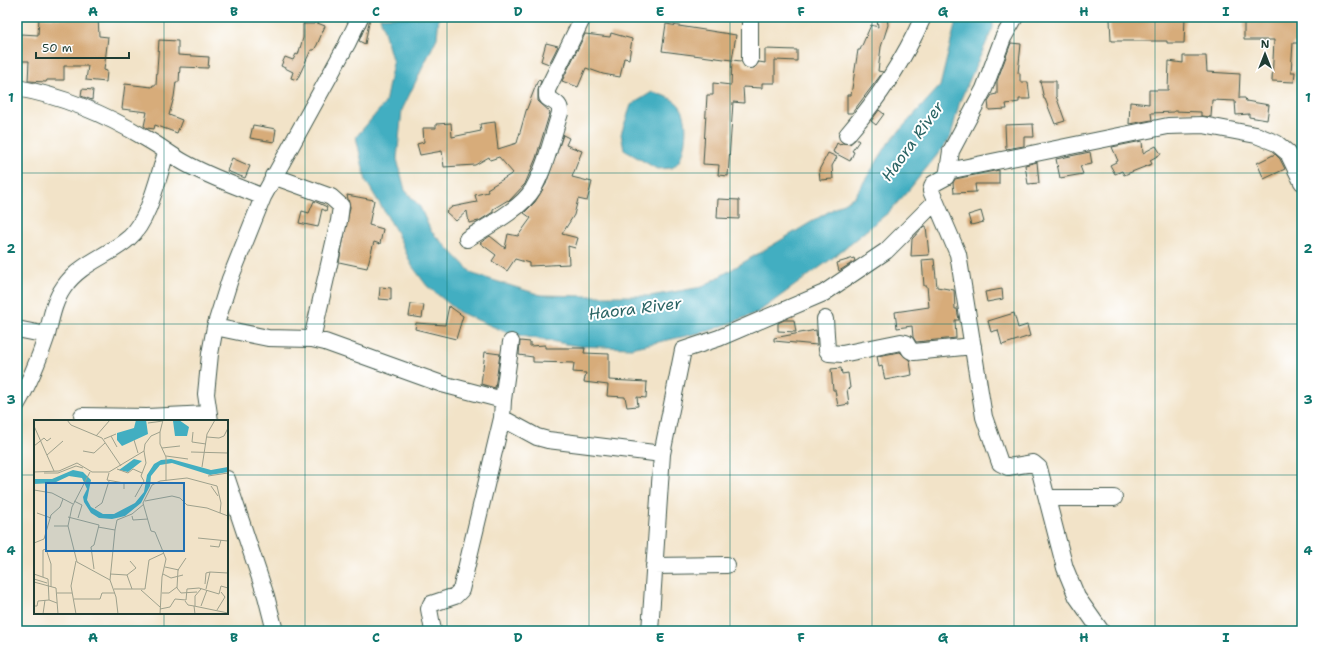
<svg xmlns="http://www.w3.org/2000/svg" width="1319" height="648" font-family="'Shantell Sans',sans-serif">
<style>
.water{fill:#42aec1;stroke:#30767a}
.building{fill:#d7ac7a}
.lines{fill:none;stroke-linecap:round;stroke-linejoin:round}
.minor-casing{stroke:#3f564a;stroke-width:18}
.minor{stroke:#fff;stroke-width:16}
.grid{fill:none;stroke:#0f766e;stroke-width:1;stroke-opacity:0.55}
.labels{text-anchor:middle;stroke-width:4;stroke-linejoin:round;paint-order:stroke}
.water-label{font-size:16px;font-style:italic;fill:#2b6565;stroke:#fff}
.inset-road{fill:none;stroke:#9ea18d;stroke-width:1}
.view{fill:#1f6fb2;fill-opacity:0.15;stroke:#1f6fb2;stroke-width:2}
.inset-edge{fill:none;stroke:#1f3d34;stroke-width:2}
.neatline{fill:none;stroke:#0f766e;stroke-width:1.5}
.grid-label{font-size:13px;text-anchor:middle;font-weight:bold;fill:#0f766e}
</style>
<rect width="100%" height="100%" fill="#fff"/>
<filter id="ink" filterUnits="userSpaceOnUse"><feTurbulence type="fractalNoise" baseFrequency=".025" numOctaves="2"/><feDisplacementMap in="SourceGraphic" scale="8" xChannelSelector="R" yChannelSelector="G"/><feConvolveMatrix kernelMatrix="1 2 1 2 8 2 1 2 1" color-interpolation-filters="sRGB"/></filter>
<filter id="wash" filterUnits="userSpaceOnUse"><feTurbulence type="fractalNoise" baseFrequency=".012" numOctaves="4" result="noise"/><feDisplacementMap in="SourceGraphic" scale="16" xChannelSelector="R" yChannelSelector="G"/><feGaussianBlur stdDeviation="0.9" result="paint"/><feColorMatrix in="noise" values="0 0 0 0 0 0 0 0 0 0 0 0 0 0 0 0 0 1.4 0 .05"/><feComposite in="paint" operator="in"/></filter>
<g filter="url(#wash)">
<rect width="100%" height="100%" fill="#f2e3c8"/>
<path class="water" d="M380,17H439L437,38L402,110L397,159L405,190L420,207L431,231L473,274L541,295L586,296H650L702,287L855,196L889,142L940,86L957,17H993V28L960,101L950,139L908,191L889,212L830,260L757,313L709,331L631,348L578,346L510,334L459,312L427,286L412,266L396,231L366,181L356,137L385,103L393,63Z
M652,92C662,95 675,98 681,108C689,121 686,145 680,159C679,162 675,166 672,168L657,169L624,150L621,134L631,105Z"/>
<g id="blocks">
<path class="building" d="M39,17L68,19L98,17L99,36L108,37L104,70L107,71L106,82L86,80L88,66H64V80H47L46,82L28,81L29,61H20L21,49L17,50V36L21,35V34L38,35Z
M369,17H370L365,44L359,41Z
M887,17L888,25L881,47L878,71L883,72L852,113H847V95H851L858,50H860L871,25L878,27L877,18Z
M1134,17H1185L1184,43H1167V41H1111L1110,19Z
M1244,17H1268V20L1302,19V43H1293L1291,72H1295L1294,82L1272,81L1274,40H1244Z
M315,22L325,26L317,45L314,50H311L297,80L291,78L293,72L281,66L285,57L293,60L296,54L298,55L303,38V24H314Z
M666,24L736,35L732,60L662,51Z
M611,33L632,39L629,59L624,58L620,77L603,74L586,68L578,87L562,81L585,34L610,37Z
M159,40L178,41V55L209,57L208,68L180,67L179,82H176L174,97L169,115L182,120L177,133L155,125L154,129L147,128L144,126L147,112L122,109L125,84L152,87L153,85H156Z
M546,43L558,46L549,64L541,61Z
M1011,43L1021,44L1018,73H1020V82H1028L1030,99H1019V102L1006,104L1007,109L989,110L988,101L992,95L997,94V81Z
M765,49L797,50V61L775,60V83H762V88L743,87L744,103L733,102L728,176L718,175L719,165L703,164L707,95H713V83L731,85L732,60L741,61L746,68H754L759,62L765,63Z
M1183,56H1206L1207,72L1240,74L1239,98H1245L1246,101L1269,105L1267,120L1249,117V114L1236,115L1235,101L1212,100L1211,117L1201,116V112L1174,111V112L1151,113L1152,120L1129,124L1130,102L1149,104V90H1168L1169,61L1183,63Z
M538,80L541,81L538,90V101L550,112L536,158L525,184L509,201L508,200L493,209V212L479,221L469,223L467,211L456,221L446,212L452,207L477,202L475,195L488,192L487,189L513,173L499,157L490,160L489,157L475,165L444,167L442,151L420,155L417,144L424,142L423,128H436V124L451,123L452,137L481,131L480,124L495,122L498,149L517,143L526,111Z
M1040,81H1056V96L1065,121L1055,124L1045,99H1044Z
M82,89L93,90L92,100L81,96Z
M879,110L884,114L876,125L871,121Z
M1033,124L1034,137H1024V146L1006,149L1005,125Z
M253,125L276,129L274,142L250,138Z
M563,135L569,138L566,145L582,151L572,177L592,182L587,201L578,199L574,215L562,234L578,238L575,248L568,246L569,264L529,266V263L515,259L507,271L492,261L496,255L480,243L490,236L505,248L508,234L518,236L531,218L524,213L535,202L546,184Z
M856,139L859,141L852,151L854,152L850,161L833,152L837,143L840,145L842,143L850,144Z
M1142,141L1143,153L1156,146L1161,154L1150,160L1152,164L1124,175L1122,171L1115,174L1110,165L1118,161L1112,147Z
M1090,152L1092,164L1080,166L1083,174L1060,178L1056,159Z
M828,153L837,157L832,166L833,179L820,180L819,170Z
M1275,154L1280,159L1285,169L1264,179L1257,163Z
M232,158L250,166L245,178L227,171Z
M1037,162L1039,183L1028,184L1025,165Z
M999,170V184H975L976,192L954,193L953,183L955,179Z
M347,195L374,200L369,225L383,229L380,244L374,242L367,268L339,262L350,207Z
M718,199L739,200V219L717,218Z
M314,201L327,207L326,211L322,209L318,227L299,223L302,211L309,213Z
M981,211L984,222L971,225L968,215Z
M924,226H926L929,255L911,256L912,239Z
M854,258L855,261L839,271L837,263Z
M934,259L937,287L954,290L955,309H957L959,320H955L956,338L916,342L913,337L912,326L897,328L895,312L929,307L927,286H924L922,260Z
M380,287L391,288V300L379,299Z
M1002,289L1003,299L987,302L985,292Z
M411,304L424,305L422,318L409,316Z
M449,306L463,316L456,339L415,329L416,323L445,325Z
M1014,313L1018,328L1027,325L1030,336L1002,345L998,330L991,332L988,321Z
M784,320H794L796,332L778,331V323Z
M816,330L817,345L774,341V338Z
M520,341L530,342V346L545,345V348H585L584,353L609,354V380L647,382L646,398L637,397L638,406L627,407L625,397L607,396L608,385L584,382L586,373L573,372L574,363L533,362V357L519,355Z
M485,352L500,354L495,388L481,384Z
M900,352L910,361L912,375L885,380L882,366L879,367L877,356Z
M841,368L842,374L848,373L850,388L847,389L849,404L838,406L835,390H833L831,369Z"/>
</g>
</g>
<g filter="url(#ink)">
<use href="#blocks" fill-opacity="0" stroke="#3f564a" stroke-width="1"/>
<g class="lines">
<g class="minor-casing">
<path id="minor" d="M750,17V60
M1015,17L1003,38L984,89L951,151L948,171L946,177L933,184L931,191L958,254L984,417L1000,463L1008,467L1033,463L1039,468L1065,568L1077,597L1101,631
M17,88C63,96 107,115 147,139C160,146 172,156 185,163C210,177 237,186 263,197
M847,135C878,99 904,60 923,17
M948,171L1168,126L1203,125L1256,135L1276,143L1288,153L1302,182
M273,176L331,197L341,206L339,221L312,339
M467,239C488,226 521,209 533,189C546,166 552,138 560,113C561,103 553,102 547,97V90L583,17
M825,319L827,350L829,353L842,354L901,342L906,343L910,350L914,352L973,346
M215,327L268,338L312,339L325,342L442,384L503,400L502,418L461,590L455,596L431,604L429,609L433,631
M17,329L47,335
M503,400L511,342
M17,404C30,382 39,359 47,335C51,318 54,301 64,287C80,263 109,256 129,238C149,221 158,177 166,153
M82,416L147,417L208,414
M502,418L537,437L548,440L662,454L650,631
M210,421L206,394L210,354L215,327L230,279L263,197L347,44L360,17
M662,454L683,350L719,338L824,293L886,251L935,202
M227,479L266,596L275,631
M1047,498H1114
M654,566L727,565"/>
</g>
<use href="#minor" class="minor"/>
</g>
</g>
<path class="grid" d="M164,17V421M305,17V631M447,17V631M589,17V631M730,17V631M872,17V631M1014,17V631M1155,17V631M17,173H1302M17,324H1302M17,475H35M227,475H1302M164,613V631"/>
<g class="labels">
<g class="water-label">
<text transform="translate(912 141) rotate(-54)" y="6">Haora River</text>
<text transform="translate(635 308) rotate(-7)" y="6">Haora River</text>
</g>
</g>
<g transform="translate(34 420)">
<rect width="194" height="194" fill="#f2e3c8"/>
<path d="M102,0H112L114,14L88,26L83,20V13L100,8ZM145,0L155,7L153,16H141L139,1ZM100,39L108,41L94,52L85,50ZM137,39L177,50L194,47V52L176,55L138,43L126,45L117,56L116,66L107,83L91,96L78,99L65,98L57,93L50,82L49,77L53,69L48,58L35,56L20,63L0,64V59H18L39,50L49,52L57,60L53,80L57,87L69,94H80L101,83L110,72L113,55L120,44L127,40Z" fill="#42aec1"/>
<path class="inset-road" d="M33,0L37,5L68,18L87,46M84,0H101M114,3L129,1M0,6L20,51M126,12V24L132,37V61M159,12L158,22L172,24M62,16L76,0M77,16L83,27M173,17L185,18L190,16L194,8M70,19L82,14M100,20L104,33M0,26L10,18L13,21L17,18M128,28L146,26M49,31L60,33L71,23M157,32L194,33M13,35L29,21M132,36L154,39M168,47L173,14L181,0M83,49L94,53L99,49L108,53M0,52L25,51L43,43L58,52H75L110,31L111,24L117,16L126,12L129,0M56,52L38,87L34,106L43,142L76,160L82,177L84,194M10,53H24L42,46L49,48M75,53L73,60L90,63V69M174,56L194,53M177,66L184,76M0,70L18,73L39,84M101,77L110,61L107,56L112,43L110,31M40,81L48,85L44,98M111,81L138,76L146,78L153,85L173,88L194,96M61,88L68,83L75,61M3,93L17,98M98,96L99,100L114,99M34,97L65,105L60,125L57,127L60,149M20,106H34M64,107L81,110L76,160M81,110L83,100L98,94L110,84M164,118L194,121M0,123L10,119L17,95L26,87L29,79M176,126L185,127L187,120M152,138L144,150L143,168L147,173L163,172M96,141L102,148L93,155L98,169M131,147L145,150M0,154L14,159L15,180L23,183M76,154L93,155M129,154L137,158L149,155M9,157V130L12,129L17,144V167M0,159L13,163M0,162L22,168L24,194M171,164L172,153L176,152M80,169H111L115,140L130,133M172,169L176,152L194,153M107,170L126,187M23,173H38M128,173H135L143,167M40,179H66L68,173H81M151,181L154,185L160,186L161,194M0,186H3L4,181L15,180M160,186L194,193M161,186V176L167,169M167,186L173,170M126,189L136,187L141,179L152,180L153,169L165,168L185,174L187,166L194,168M183,190L191,177L187,172M9,194L11,180M42,194L37,166L42,141M126,194L128,157L132,139L121,112L117,111L109,83L118,65L126,61L153,58L183,66L187,83L186,93"/>
<path class="view" d="M12,63H150V131H12Z"/>
<rect width="194" height="194" class="inset-edge"/>
</g>
<rect width="1319" height="648" fill="none" stroke="#fff" stroke-width="44"/>
<g transform="translate(1265 54)" stroke="#ffffff" stroke-width="3" paint-order="stroke">
<path d="M0-3L7 15L0 10L-7 15Z" fill="#1f3d34"/>
<text y="-6" font-size="11" font-weight="bold" text-anchor="middle" fill="#1f3d34">N</text>
</g>
<path d="M36 52v6h93v-6" fill="none" stroke="#1f3d34" stroke-width="2"/>
<text x="42" y="52" font-size="12" fill="#1f3d34" stroke="#ffffff" stroke-width="3" paint-order="stroke">50 m</text>
<rect x="22" y="22" width="1275" height="604" class="neatline"/>
<g class="grid-label">
<text x="93" y="16">A</text>
<text x="234" y="16">B</text>
<text x="376" y="16">C</text>
<text x="518" y="16">D</text>
<text x="660" y="16">E</text>
<text x="801" y="16">F</text>
<text x="943" y="16">G</text>
<text x="1084" y="16">H</text>
<text x="1226" y="16">I</text>
<text x="11" y="102">1</text>
<text x="1308" y="102">1</text>
<text x="11" y="253">2</text>
<text x="1308" y="253">2</text>
<text x="11" y="404">3</text>
<text x="1308" y="404">3</text>
<text x="11" y="555">4</text>
<text x="1308" y="555">4</text>
<text x="93" y="642">A</text>
<text x="234" y="642">B</text>
<text x="376" y="642">C</text>
<text x="518" y="642">D</text>
<text x="660" y="642">E</text>
<text x="801" y="642">F</text>
<text x="943" y="642">G</text>
<text x="1084" y="642">H</text>
<text x="1226" y="642">I</text>
</g>
</svg>
